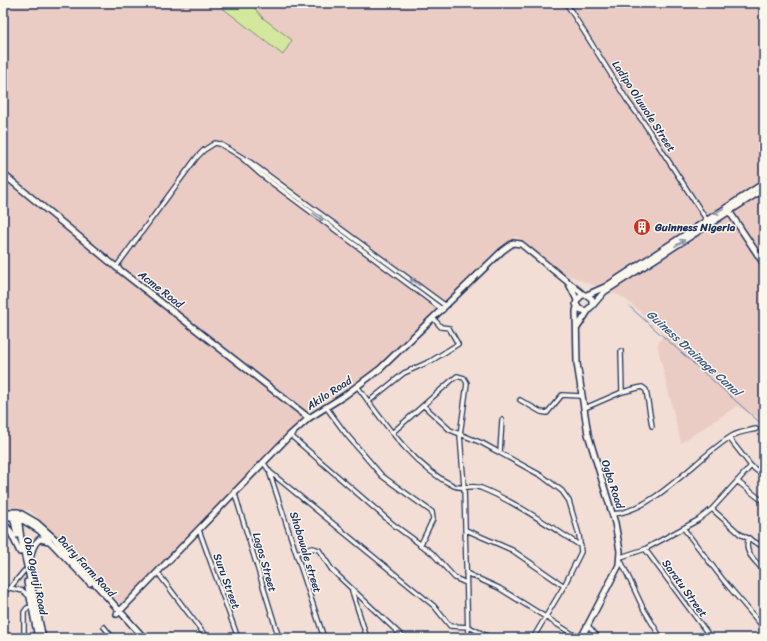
<svg xmlns="http://www.w3.org/2000/svg" width="767" height="641" font-family="Sriracha,sans-serif">
<style>
.built{fill:#ebccc5}
.green{fill:#d3e89c;stroke:#778c7d}
.lines{fill:none;stroke-linecap:round;stroke-linejoin:round}
.stream{stroke:#5e85b0;stroke-width:1}
.street-casing{stroke:#1b2f5e;stroke-width:6}
.secondary-casing{stroke:#1b2f5e;stroke-width:8}
.street{stroke:#fbf7ec;stroke-width:3.5}
.secondary{stroke:#fbf7ec;stroke-width:5}
.oneway{stroke:#8b93a5}
.labels{text-anchor:middle;stroke-width:3;stroke-linejoin:round;paint-order:stroke}
.street-label{font-size:11px;fill:#1b2f5e;stroke:#fbf7ec}
.poi-label{font-size:11px;font-weight:bold;fill:#1b2f5e;stroke:#fbf7ec;text-anchor:start}
.water-label{font-size:12px;font-style:italic;fill:#3d5a87;stroke:#fbf7ec}
</style>
<rect width="100%" height="100%" fill="#f2ded5"/>
<filter id="ink" filterUnits="userSpaceOnUse"><feTurbulence type="fractalNoise" baseFrequency=".025" numOctaves="2"/><feDisplacementMap in="SourceGraphic" scale="8" xChannelSelector="R" yChannelSelector="G"/><feConvolveMatrix kernelMatrix="1 2 1 2 8 2 1 2 1" color-interpolation-filters="sRGB"/></filter>
<g filter="url(#ink)">
<path class="built" d="M3,3H216L283,55L292,40L263,18L250,3H764V421L737,406L681,443L657,345L665,333L623,297L563,273L516,236L374,371L309,411L122,605L30,510L3,509Z"/>
<path class="green" d="M216,3H250L263,18L292,40L283,55Z"/>
<g class="lines">
<path class="stream" d="M630,307L764,426"/>
<g class="street-casing">
<path id="street" d="M566,3L627,100L644,123L706,219
M243,159L260,174L443,310
M116,267L197,157L204,150L215,143L220,144L250,162L446,306
M621,351L622,392
M357,386C384,422 412,466 454,486C463,490 472,484 481,488C514,501 551,527 581,546
M520,400L541,412L547,413L562,395L581,396
M368,402L404,373L431,361L458,344L449,328L441,327L433,318
M424,406L450,430L482,443L542,476L562,491L569,501L579,535L581,552L564,586L533,638
M326,407L346,434L382,476L432,512L433,519L420,546
M585,408L622,392L642,387L646,390L652,426
M392,433L452,380L457,376L464,378L467,383L466,391L460,435L464,487L468,638
M290,435L394,525L432,553L455,578L466,583
M729,438L751,466L764,476
M500,452L502,420
M263,462L270,472L434,606L450,626L469,627L491,638
M270,474L324,638
M737,481L760,499
M234,491L279,638
M712,509L740,534L764,547
M612,514C654,512 698,456 732,436C739,432 748,431 756,429
M684,529L724,581L764,628
M199,530L238,638
M466,530L512,550L564,586
M749,538C742,552 756,561 764,571
M645,549L711,638
M296,553L312,548L319,550L332,570L404,638
M621,557L645,549L698,520L712,509L751,466
M621,561L643,608L661,638
M158,573L207,638
M466,573L499,588L579,638
M10,588L23,591L30,597
M352,591L367,638
M3,592L10,588L24,571
M588,626L599,638
M104,627L113,638
M24,638V612L27,608L32,607
M763,638L764,637"/>
</g>
<g class="secondary-casing">
<path id="secondary" d="M3,174L116,267L309,418
M729,211L764,264
M569,284L577,300L576,304L579,309L586,311L592,306V299L587,295H582L577,300
M587,295L605,287L764,183
M592,306L604,292L764,189
M577,307L576,311L577,363L588,434L615,523L620,551L619,565L581,638
M577,328L588,311
M3,512H18L37,523L55,539L144,638
M13,516L17,535
M18,516L21,539L43,638
M3,517H18L39,530L90,583
M3,523L10,531L20,552
M29,570C31,559 30,546 40,539L49,541
M27,582L38,638
M117,614L290,435L309,418L344,396L380,369L502,251L513,243L521,244L584,295"/>
</g>
<use href="#street" class="street"/>
<use href="#secondary" class="secondary"/>
</g>
<defs><path id="oneway-shaft" d="M-6 0H5M1.5-3L5.5 0L1.5 3" fill="none" stroke-width="1.6" stroke-linecap="round" stroke-linejoin="round"/></defs>
<g class="oneway">
<use href="#oneway-shaft" transform="translate(719 211) rotate(148)"/>
<use href="#oneway-shaft" transform="translate(318 217) rotate(37)"/>
<use href="#oneway-shaft" transform="translate(680 243) rotate(-33)"/>
<use href="#oneway-shaft" transform="translate(415 282) rotate(-144)"/>
</g>
</g>
<defs>
<g id="building-disc" transform="scale(0.9)"><circle r="9.5" fill="#c8321e" stroke="#fbf7ec"/><path d="M-4-6H4V6H1V3H-1V6H-4ZM-2.5-4.3h1.7v1.8h-1.7ZM.8-4.3h1.7v1.8H.8ZM-2.5-1h1.7V.8h-1.7ZM.8-1h1.7V.8H.8Z" fill="#fff"/></g>
</defs>
<g fill-rule="evenodd">
<use href="#building-disc" x="642" y="227"/>
</g>
<g class="labels">
<g class="street-label">
<text transform="translate(644 106) rotate(57)" y="4">Ladipo Oluwole Street</text>
<text transform="translate(161 289) rotate(38)" y="4">Acme Road</text>
<text transform="translate(329 393) rotate(-33)" y="4">Akilo Road</text>
<text transform="translate(613 484) rotate(72)" y="4">Ogba Road</text>
<text transform="translate(306 552) rotate(73)" y="4">Shobowale street</text>
<text transform="translate(265 562) rotate(74)" y="4">Lagos Street</text>
<text transform="translate(87 566) rotate(47)" y="4">Dairy Farm Road</text>
<text transform="translate(36 576) rotate(78)" y="4">Oba Ogunji Road</text>
<text transform="translate(227 581) rotate(70)" y="4">Suru Street</text>
<text transform="translate(685 588) rotate(54)" y="4">Saratu Street</text>
</g>
<g class="poi-label">
<text x="655" y="231">Guinness Nigeria</text>
</g>
<g class="water-label">
<text transform="translate(694 353) rotate(42)" y="4">Guiness Drainage Canal</text>
</g>
</g>
<rect width="767" height="641" fill="none" stroke="#fbf7ec" stroke-width="16"/>
<rect x="8" y="8" width="751" height="625" fill="none" stroke="#1b2f5e" stroke-width="1.5" filter="url(#ink)"/>
</svg>
